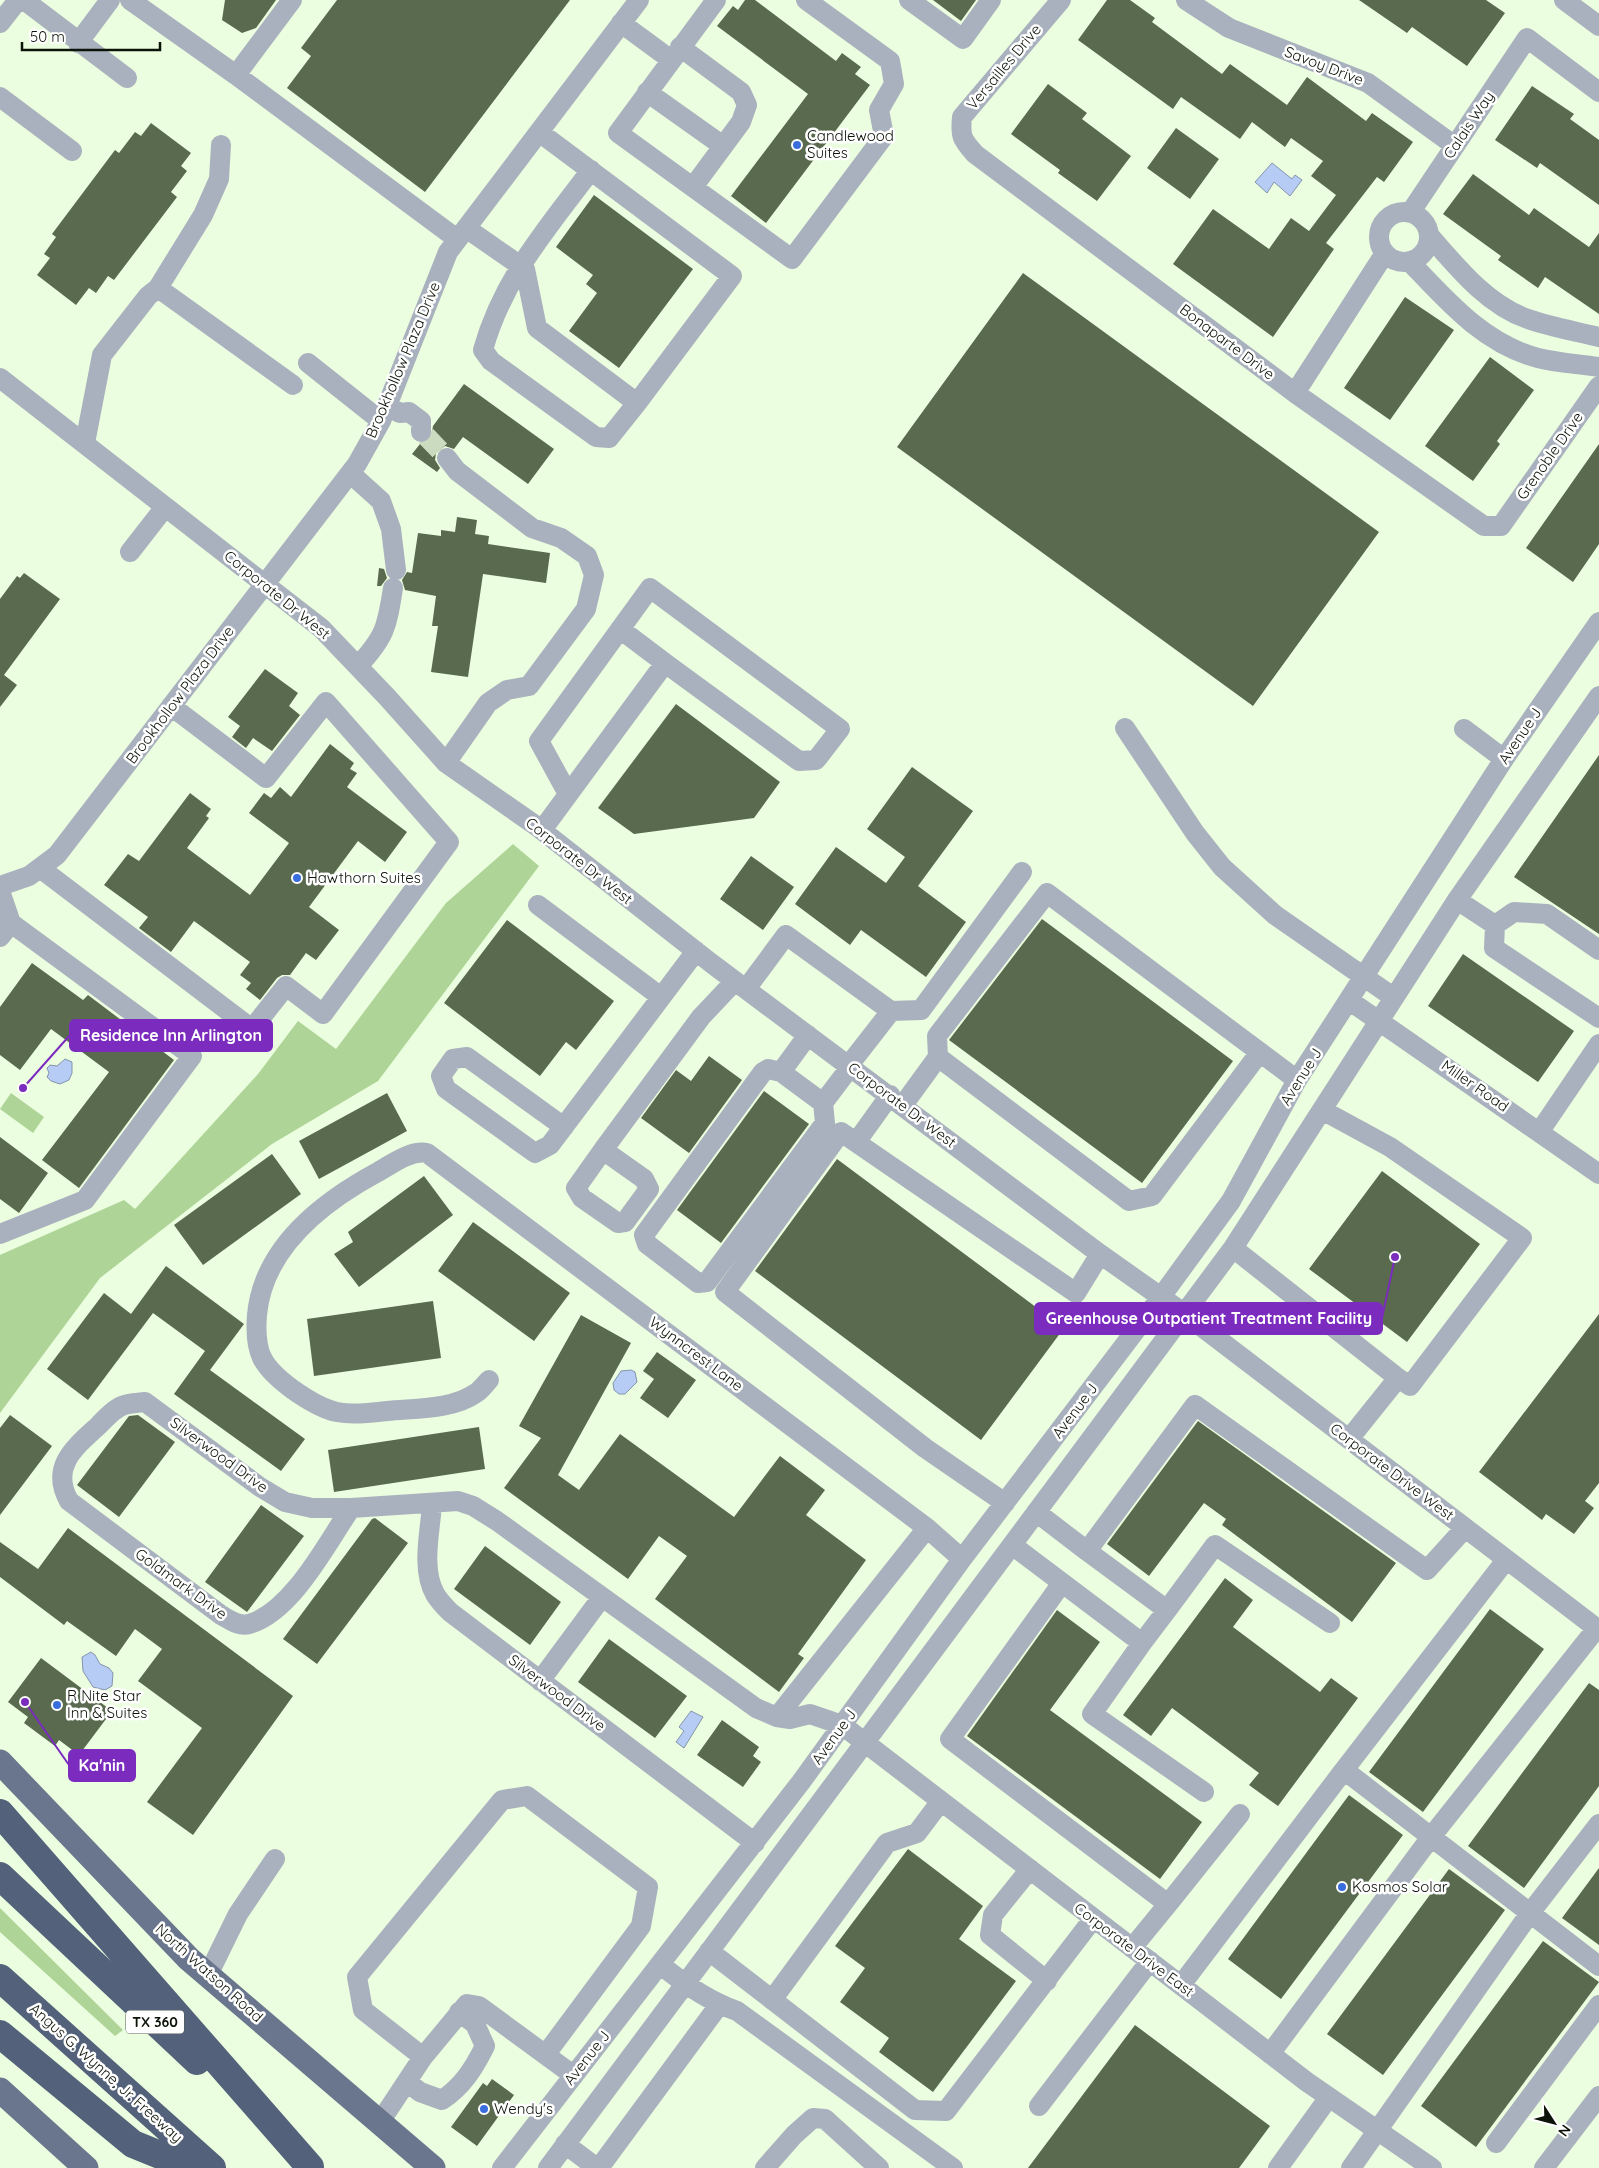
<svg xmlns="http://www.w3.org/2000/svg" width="1599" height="2168" font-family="Quicksand,sans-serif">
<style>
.green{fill:#afd497}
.water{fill:#b7ccf4;stroke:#8494ad}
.building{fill:#596a4f}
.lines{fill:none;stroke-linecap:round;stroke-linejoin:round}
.minor-tunnel{stroke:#cadbbf;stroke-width:20;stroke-dasharray:20 10;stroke-linecap:butt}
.minor{stroke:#a9b1be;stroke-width:20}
.major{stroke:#6a768d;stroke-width:25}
.highway{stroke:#53617b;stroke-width:28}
.poi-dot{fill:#396ddd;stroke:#fff;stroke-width:2}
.labels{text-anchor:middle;stroke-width:5;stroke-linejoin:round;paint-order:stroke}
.shield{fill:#fff;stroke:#555a52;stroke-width:1}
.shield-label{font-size:14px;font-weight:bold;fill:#0c1308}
.street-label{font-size:15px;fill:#0c1308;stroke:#fff}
.poi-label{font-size:15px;fill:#0c1308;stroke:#fff;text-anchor:start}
.leader{fill:none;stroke:#7b2cbf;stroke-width:2}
.callout-dot{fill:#7b2cbf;stroke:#fff;stroke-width:2}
.callout{fill:#7b2cbf;stroke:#7b2cbf;stroke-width:2}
.callout-label{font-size:16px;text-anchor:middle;font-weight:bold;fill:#fff}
</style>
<rect width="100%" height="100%" fill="#ebfedf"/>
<path class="green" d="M513,844L539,866L378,1081L272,1144L100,1278L0,1413V1255L124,1200L135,1209L258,1074L298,1021L336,1049L446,903Z
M11,1093L44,1117L33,1133L0,1109Z
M0,1908L123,2030L115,2036L0,1932Z"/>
<path class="water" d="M1272,163L1292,179L1295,175L1302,180L1290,196L1274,182L1267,193L1255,182Z
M65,1059L72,1062V1073L69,1080L60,1084L51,1081L47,1077L49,1073L47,1068L50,1065L57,1066Z
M631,1370L635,1372L637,1382L625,1394H619L614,1390L613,1383L621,1371Z
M91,1652L95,1655L100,1664L109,1668L113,1673L112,1686L105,1690L93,1687L83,1671L82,1657Z
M691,1711L703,1717L684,1748L676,1742L684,1731L679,1727Z"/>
<path class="building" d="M225,0H276L256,28L242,33L222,20Z
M337,0H570L425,192L287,88L311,56L301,48Z
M745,0H755L836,61L842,53L861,67L855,74L870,85L766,223L731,196L808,94L717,26L733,6L738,10Z
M933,0H976L961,21Z
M1107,0H1130L1155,18L1152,22L1222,74L1230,64L1287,105L1307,77L1366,121L1372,113L1413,142L1384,182L1377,177L1326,243L1334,249L1273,337L1173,264L1213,209L1269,249L1291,218L1309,231L1336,195L1311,176L1323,161L1291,138L1285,147L1252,122L1240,139L1181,97L1173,109L1078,40Z
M1359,0H1486L1505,13L1467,66L1412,27L1407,33Z
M1048,84L1087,113L1082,119L1131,156L1097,201L1058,173L1060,170L1011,134Z
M1532,86L1574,114L1570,119L1599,140V205L1540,163L1537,168L1495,140Z
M151,123L191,153L181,166L187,171L171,192L177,197L114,280L108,276L96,293L89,288L76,305L37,275L50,258L44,254L56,237L52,234L115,150L119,153L135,132L141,136Z
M1176,128L1219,159L1190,199L1147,168Z
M1473,174L1529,215L1534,208L1589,247L1599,233V314L1545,277L1538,288L1498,260L1501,256L1443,214Z
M594,195L693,269L619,368L569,331L597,293L586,284L593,275L556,247Z
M1023,273L1379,532L1253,706L897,447Z
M1405,297L1454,330L1390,420L1344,388Z
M1490,357L1534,390L1497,441L1500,444L1473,481L1425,446Z
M464,384L554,449L528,484L463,437L454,449L445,446L436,453L435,460L440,468L437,472L412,454L420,444L426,442L431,438L433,426Z
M1599,444V544L1573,582L1526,548Z
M457,517L477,520L475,534L489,536L488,544L550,553L546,583L483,574L468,677L431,672L438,626H432L436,596L405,590L402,580L407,572L412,573L418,533L441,536V530L455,532Z
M379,568L384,569L387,578L381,586H377Z
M24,573L60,599L4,675L17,685L0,707V599L17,576L20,578Z
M265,669L298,693L289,706L300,715L272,751L253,738L246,748L232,737L240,726L228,717Z
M676,704L780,782L754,818L634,834L598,808Z
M330,744L354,763L350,769L357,773L347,787L407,832L385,862L358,841L309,907L339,930L316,960L306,953L290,975H282L277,978L260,1000L246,989L251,983L240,975L250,962L194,921L171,952L139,928L148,917L104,885L128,854L139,861L190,793L211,809L206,816L209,818L187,848L250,895L289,843L249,813L264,793L271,798L280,787L291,797Z
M1599,755V934L1514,877Z
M912,767L973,811L918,886L966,922L926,977L861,930L850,945L795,904L836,847L886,883L905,857L867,829Z
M751,856L794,887L763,930L720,899Z
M1042,919L1233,1061L1142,1183L949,1040Z
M507,920L614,1001L576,1050L566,1042L540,1076L444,1003Z
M1463,954L1574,1031L1538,1082L1428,1006Z
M32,963L83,1000L88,995L174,1060L79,1188L42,1160L109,1072L51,1029L20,1070L0,1055V1007Z
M709,1056L742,1080L689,1153L641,1118L676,1070L691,1081Z
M764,1091L809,1124L721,1243L677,1210Z
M387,1093L407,1131L319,1179L299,1141Z
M0,1137L48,1173L19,1213L0,1199Z
M272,1154L301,1194L203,1265L174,1225Z
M837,1159L1064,1328L981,1440L755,1271Z
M1382,1171L1480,1244L1407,1342L1309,1269Z
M424,1176L453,1215L359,1287L334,1254L353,1242L348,1232Z
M473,1222L570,1293L534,1341L438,1271Z
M166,1266L244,1324L210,1370L305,1439L281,1471L174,1394L205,1351L153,1313L88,1400L47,1369L104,1293L131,1314Z
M433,1301L441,1358L314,1376L307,1319Z
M1599,1314V1483L1585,1501L1594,1508L1574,1534L1546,1514L1542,1520L1479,1472Z
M581,1315L631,1343L558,1475L579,1490L620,1434L734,1517L780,1456L825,1490L806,1515L866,1560L798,1654L804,1658L779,1692L655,1599L687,1556L659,1536L628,1579L504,1488L541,1438L519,1426Z
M657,1352L696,1380L668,1418L640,1398L654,1379L643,1371Z
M10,1415L52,1446L0,1515V1428Z
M138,1415L175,1442L119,1517L77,1485L129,1416Z
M1198,1421L1396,1563L1352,1622L1222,1525L1226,1519L1204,1503L1149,1576L1107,1544Z
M479,1427L485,1469L334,1492L328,1450Z
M261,1505L304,1536L247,1612L205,1582Z
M375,1518L408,1543L317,1664L283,1639L372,1519Z
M68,1528L293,1696L193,1835L147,1802L202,1728L138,1681L162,1649L135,1629L116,1656L67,1621L64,1625L0,1577V1542L38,1569Z
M485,1546L561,1602L530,1645L454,1589Z
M1225,1578L1253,1600L1233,1627L1320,1692L1331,1678L1358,1698L1278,1806L1249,1785L1259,1773L1172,1708L1151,1736L1123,1715Z
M1490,1609L1544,1649L1423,1812L1369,1772Z
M1057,1610L1100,1642L1050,1710L1202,1822L1160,1879L967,1736Z
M609,1639L687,1696L655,1738L578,1682Z
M41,1658L112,1711L79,1755L59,1740L55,1746L24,1723L28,1717L8,1702Z
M1589,1683L1599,1690V1786L1524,1888L1468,1846Z
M722,1720L759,1747L753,1756L761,1762L743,1787L697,1755Z
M1349,1795L1403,1835L1281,1999L1228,1959Z
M908,1849L983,1906L959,1939L1016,1981L933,2092L879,2052L889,2038L840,2002L865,1968L835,1946Z
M1599,1868V1945L1562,1918Z
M1449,1869L1505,1910L1383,2075L1327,2034Z
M1543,1941L1599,1982L1476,2147L1421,2106Z
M1135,2025L1270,2126L1239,2168H1028Z
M492,2079L514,2095L477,2146L451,2127L483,2083L487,2086Z"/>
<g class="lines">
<path class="minor-tunnel" d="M426,436L447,458"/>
<path class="minor" d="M24,0L127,78
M130,0L236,75L457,239
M716,0L618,133L792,259L884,136L879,110L894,84L890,61L806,0
M909,0L963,39L991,0
M1061,0L962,117C960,137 962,139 975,154L1295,393L1484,526H1501L1599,386
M1186,0L1229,28L1368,83L1455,146
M1564,0L1599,26
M0,23L18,0
M621,23L670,59
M78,43L110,0
M680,47L741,92L747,105L741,122L693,187
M236,75L292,0
M647,92L723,146
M0,97L72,151
M591,170C547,229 503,278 483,350L491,361L596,437L609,438L637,403
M1379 237a25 25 0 1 1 50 0a25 25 0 1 1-50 0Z
M1410,213L1527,38L1599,92
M466,228L525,269L537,328L637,403L732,276L539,132
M1429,235C1456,266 1487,305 1528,319C1551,327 1575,331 1599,337
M1410,262C1447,301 1484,344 1538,358C1558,363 1579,364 1599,367
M158,288L203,215L219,179L221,145
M308,363L381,421
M0,378L321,628L387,697L446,763L535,825L711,963L1100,1254L1185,1314L1599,1630
M1295,393L1385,253
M386,406L400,413L409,412L421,421V432
M85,443L102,355L148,296L158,288L293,385
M350,473L381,501L391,529L396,570
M130,552L165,507
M620,629L665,663
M358,666C385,637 387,627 393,588
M1125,728L1195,833L1222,867L1275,915L1393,997
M1464,729L1504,759
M446,763L488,703L507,690L529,686L586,609L594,575L587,556L561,538L532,528L457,471L447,458
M542,830L665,663L799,761L816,760L840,729L650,588L539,741L568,794
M40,868L252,1029L286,986L323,1014L449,842L326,702L266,778L171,706
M0,886L29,876L57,855L357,464L381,421L448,252L639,0
M0,891L11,923L192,1056L85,1200L0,1234
M1457,900L1495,925L1514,912L1547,914L1599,950
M538,905L661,997
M1495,925L1494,948L1599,1018
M0,937L11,923
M746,989L786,935L891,1011
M1350,1001L1599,1174
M808,1035L781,1072L768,1069L763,1072L644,1235L647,1244L698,1283L707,1282L825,1123L823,1103L851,1066
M938,1057L1129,1201L1152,1196L1260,1052
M849,1065L891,1011L921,1010L1022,872
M781,1072L823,1103
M903,1105L938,1057L937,1036L1047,893L1297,1080
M1322,1110L1390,1147L1522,1238L1410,1386L1398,1378L1349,1439
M564,1127L467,1057L453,1059L441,1076L446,1089L535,1153L550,1145L696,951
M1540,1131L1599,1044
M857,1141L890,1095
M603,1150L576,1188L582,1198L618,1223L625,1222L649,1189L644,1179L603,1150L701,1017L735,981
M1233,1248L1398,1378
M489,1380C485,1384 481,1390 476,1393C452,1410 415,1408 387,1411C342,1416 330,1416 292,1389C262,1367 254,1353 257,1315C263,1248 321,1203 376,1173C391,1165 409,1150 427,1153L927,1528L962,1559
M1005,1503L925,1448L725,1292L841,1132L1076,1293L1100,1254
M432,1505C430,1532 421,1569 435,1594C439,1601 445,1607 450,1612L755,1843
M351,1508C327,1543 292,1612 249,1624C239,1627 230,1620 221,1615L69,1501C50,1467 74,1448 98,1426C104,1420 111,1412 118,1408C125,1403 137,1403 145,1402L260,1487L285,1502L312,1508H351L458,1501L473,1506L497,1521L756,1708L777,1717L790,1719L810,1714L842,1725L1307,2082L1432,2168
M1036,1512L1087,1551L1195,1405L1427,1570L1465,1528
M1012,1545L1142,1643L1092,1714L1204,1792
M1087,1551L1167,1610L1215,1545L1330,1623
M1506,1560L1344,1770L1599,1966
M1062,1583L950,1739L1168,1904L1240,1814
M1142,1643L1167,1610
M540,1681L602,1597
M777,1717L927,1528
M1030,1869L993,1915L990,1935L1047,1981
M1132,1948L1168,1904
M709,1951L915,2110L946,2111L1093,1919
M661,1965C684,1984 708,2001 737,2011L953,2168
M208,1975L238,1914L275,1859
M1181,1985L1344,1770
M772,2000L887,1843L917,1833L941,1801
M1270,2054L1431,1837L1597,1628
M423,2057L363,2010L357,1977L502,1800L527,1796L648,1887L641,1926L546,2054
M407,2082L420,2092L442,2100C463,2086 474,2068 485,2046L475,2024L459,2012
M1039,2106L1150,1961
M380,2122L423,2057L467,2004L479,2006L573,2075
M1496,2143L1599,2005
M565,2144L597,2168
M502,2168L801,1782L962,1559L1161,1297L1231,1201L1297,1080L1504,759L1599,622
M548,2168L1233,1248L1457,900L1599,696
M599,2168L719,2005
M765,2168L794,2135L813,2118L825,2119L879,2168
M1278,2168L1329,2097
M1351,2168L1530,1913L1599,1824
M1544,2168L1599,2096"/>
<path class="major" d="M0,1762L189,1959L433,2168
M0,2090L86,2168"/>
<path class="highway" d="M0,1813L310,2167
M0,1876L197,2061
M0,1978L212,2168
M0,2034L133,2144L192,2168"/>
</g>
<g class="poi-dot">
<circle cx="797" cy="145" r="5"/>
<circle cx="297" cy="878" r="5"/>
<circle cx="57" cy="1705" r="5"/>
<circle cx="1342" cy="1887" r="5"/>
<circle cx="484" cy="2109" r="5"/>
</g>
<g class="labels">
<rect class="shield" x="126" y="2010.5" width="58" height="23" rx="4"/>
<g class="shield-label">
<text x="155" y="2027">TX 360</text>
</g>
<g class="street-label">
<text transform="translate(1324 66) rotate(21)" y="5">Savoy Drive</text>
<text transform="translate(1004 67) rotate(-50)" y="5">Versailles Drive</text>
<text transform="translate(1469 125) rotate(-56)" y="5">Calais Way</text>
<text transform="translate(1227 342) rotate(37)" y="5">Bonaparte Drive</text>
<text transform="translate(403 360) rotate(-67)" y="5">Brookhollow Plaza Drive</text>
<text transform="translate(1550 456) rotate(-55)" y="5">Grenoble Drive</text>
<text transform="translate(277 595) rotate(39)" y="5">Corporate Dr West</text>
<text transform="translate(180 695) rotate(-53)" y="5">Brookhollow Plaza Drive</text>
<text transform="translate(1520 736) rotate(-56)" y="5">Avenue J</text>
<text transform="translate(579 861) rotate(38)" y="5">Corporate Dr West</text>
<text transform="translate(1301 1077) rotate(-58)" y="5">Avenue J</text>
<text transform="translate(1475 1086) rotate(35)" y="5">Miller Road</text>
<text transform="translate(902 1105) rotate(37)" y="5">Corporate Dr West</text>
<text transform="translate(696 1354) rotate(37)" y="5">Wynncrest Lane</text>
<text transform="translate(1075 1411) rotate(-53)" y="5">Avenue J</text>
<text transform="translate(219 1455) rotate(36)" y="5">Silverwood Drive</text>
<text transform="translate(1392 1472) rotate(37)" y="5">Corporate Drive West</text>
<text transform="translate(181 1584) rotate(36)" y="5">Goldmark Drive</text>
<text transform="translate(557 1693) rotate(37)" y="5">Silverwood Drive</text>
<text transform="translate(834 1737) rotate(-54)" y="5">Avenue J</text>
<text transform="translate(1134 1950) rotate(37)" y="5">Corporate Drive East</text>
<text transform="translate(209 1973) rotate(42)" y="5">North Watson Road</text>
<text transform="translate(587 2058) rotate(-52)" y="5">Avenue J</text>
<text transform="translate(106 2073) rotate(42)" y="5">Angus G. Wynne, Jr. Freeway</text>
</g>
<g class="poi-label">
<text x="807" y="141">Candlewood<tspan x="807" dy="17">Suites</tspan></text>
<text x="307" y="883">Hawthorn Suites</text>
<text x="67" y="1701">R Nite Star<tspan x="67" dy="17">Inn &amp; Suites</tspan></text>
<text x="1352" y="1892">Kosmos Solar</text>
<text x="494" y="2114">Wendy's</text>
</g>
</g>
<path class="leader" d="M23 1088L70 1035M1395 1257L1382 1318M25 1702L69 1765"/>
<g class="callout-dot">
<circle cx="23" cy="1088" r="5"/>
<circle cx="1395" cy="1257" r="5"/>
<circle cx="25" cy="1702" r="5"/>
</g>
<g class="callout">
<rect x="70" y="1020" width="202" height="31" rx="5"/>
<rect x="1035" y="1303" width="347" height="31" rx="5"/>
<rect x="69" y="1750" width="66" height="31" rx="5"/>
</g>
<g class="callout-label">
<text x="171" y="1041">Residence Inn Arlington</text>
<text x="1209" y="1324">Greenhouse Outpatient Treatment Facility</text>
<text x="102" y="1771">Ka'nin</text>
</g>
<g transform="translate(1554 2123) rotate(126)" stroke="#ffffff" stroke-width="4" paint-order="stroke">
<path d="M0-4L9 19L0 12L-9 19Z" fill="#0c1308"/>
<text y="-8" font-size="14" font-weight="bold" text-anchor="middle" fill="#0c1308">N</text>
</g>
<path d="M22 42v8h138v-8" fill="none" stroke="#0c1308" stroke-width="2.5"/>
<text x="30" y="42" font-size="15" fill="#0c1308" stroke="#ffffff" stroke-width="4" paint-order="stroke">50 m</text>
</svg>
